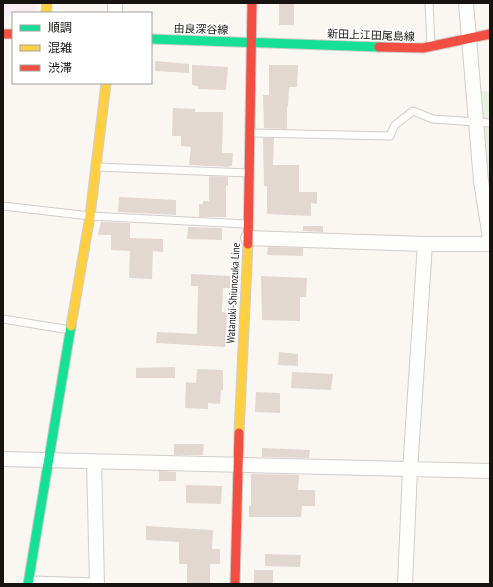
<svg xmlns="http://www.w3.org/2000/svg" width="493" height="587" font-family="'PT Sans Narrow','Noto Sans JP',sans-serif">
<style>
.education{fill:#fbedf4}
.green{fill:#e4f1dd}
.building{fill:#e2d8cf}
.lines{fill:none;stroke-linecap:round;stroke-linejoin:round}
.lane-casing{stroke:#d1cdca;stroke-width:9}
.street-casing{stroke:#d1cdca;stroke-width:16}
.fast-casing{stroke:#d1cdca;stroke-width:11}
.slow-casing{stroke:#d1cdca;stroke-width:11}
.jam-casing{stroke:#d1cdca;stroke-width:11}
.lane{stroke:#fefefd;stroke-width:7}
.street{stroke:#fefefd;stroke-width:14}
.fast{stroke:#16e098;stroke-width:9}
.slow{stroke:#ffcf43;stroke-width:9}
.jam{stroke:#f24e42;stroke-width:9}
.labels{text-anchor:middle;stroke-width:3;stroke-linejoin:round;paint-order:stroke}
.street-label{font-size:11px;fill:#161311;stroke:#fff}
</style>
<rect width="100%" height="100%" fill="#faf6f2"/>
<path class="education" d="M3,3H36V10L34,13H13V16H3Z"/>
<path class="green" d="M478,91L490,92V185L486,184Z"/>
<path class="building" d="M279,3H294V25H279Z
M155,61L189,64V73L155,71Z
M192,65L228,67L226,90L198,89V86L192,85Z
M269,65H298L297,87H289L288,107H287V129L264,128L263,95H269Z
M173,108L195,109V112H223L222,153H233L232,166H229V167L189,165L191,147L181,146V136H172Z
M263,138H274L273,165H299V192H317V204L311,203V216L267,214V186H264Z
M209,176L228,177V186H226V217H199V204H203V201H209Z
M119,197L176,200V215L118,212Z
M101,222L130,223V238L163,239V252L153,251L152,279L129,278L130,251L111,250V235H98Z
M303,226H323V232L303,231Z
M188,227L222,228V240L187,239Z
M268,247L303,248V256L267,255Z
M191,274L230,276V288H223L222,312L227,313L225,347L156,343L157,332L197,334L198,286H191Z
M261,276L307,278L306,297H300V321L262,320Z
M279,352L298,354V366L278,365Z
M175,367V378H136V368Z
M197,369L223,370V390H221L220,404L208,403V409L185,408L186,382L196,383Z
M292,372L333,374L331,390L291,388Z
M256,392L280,393V413L255,412Z
M174,444H204L203,455H174Z
M262,448L310,450L309,458L262,457Z
M159,471L176,472V481H159Z
M251,474L299,475L298,490H315V506H302L301,517H249V506H251Z
M186,485L222,486L221,504L186,503Z
M146,526L213,530L212,549H220V564H210V583H187V564H179V542L146,540Z
M265,554L301,555L300,567L265,566Z
M254,570H273V584H254Z"/>
<g class="lines">
<g class="lane-casing">
<path id="lane" d="M429,3L431,45
M251,133L390,136L395,125L413,111L433,119L490,123
M97,167L249,173
M3,206L90,216L246,224
M3,319L70,330
M31,580L97,582"/>
</g>
<g class="street-casing">
<path id="street" d="M466,3L481,181L490,238
M115,13V3
M248,238L425,244H490
M3,459L490,471
M94,461L97,584
M405,584L410,470L425,244"/>
</g>
<g class="fast-casing">
<path id="fast" d="M151,39L379,47
M28,584L71,326"/>
</g>
<g class="slow-casing">
<path id="slow" d="M46,13L47,3
M71,326L90,216L106,83
M239,433L248,244"/>
</g>
<g class="jam-casing">
<path id="jam" d="M3,34H13
M379,47L423,48L490,34
M248,244L252,3
M235,584L239,433"/>
</g>
<use href="#lane" class="lane"/>
<use href="#street" class="street"/>
<use href="#fast" class="fast"/>
<use href="#slow" class="slow"/>
<use href="#jam" class="jam"/>
</g>
<g class="labels">
<g class="street-label">
<text transform="translate(201 29) rotate(2)" y="4">由良深谷線</text>
<text transform="translate(371 35) rotate(2)" y="4">新田上江田尾島線</text>
<text transform="translate(233 293) rotate(-87)" y="4">Watanuki-Shiunozuka Line</text>
</g>
</g>
<rect width="493" height="587" fill="none" stroke="#161311" stroke-width="8"/>
<rect x="12" y="12" width="140" height="72" fill="#ffffff" stroke="#a2a1a0"/>
<rect x="20" y="25" width="20" height="6" fill="#16e098" stroke="#a2a1a0"/>
<text x="48" y="32" font-size="12" fill="#161311">順調</text>
<rect x="20" y="45" width="20" height="6" fill="#ffcf43" stroke="#a2a1a0"/>
<text x="48" y="52" font-size="12" fill="#161311">混雑</text>
<rect x="20" y="65" width="20" height="6" fill="#f24e42" stroke="#a2a1a0"/>
<text x="48" y="72" font-size="12" fill="#161311">渋滞</text>
</svg>
